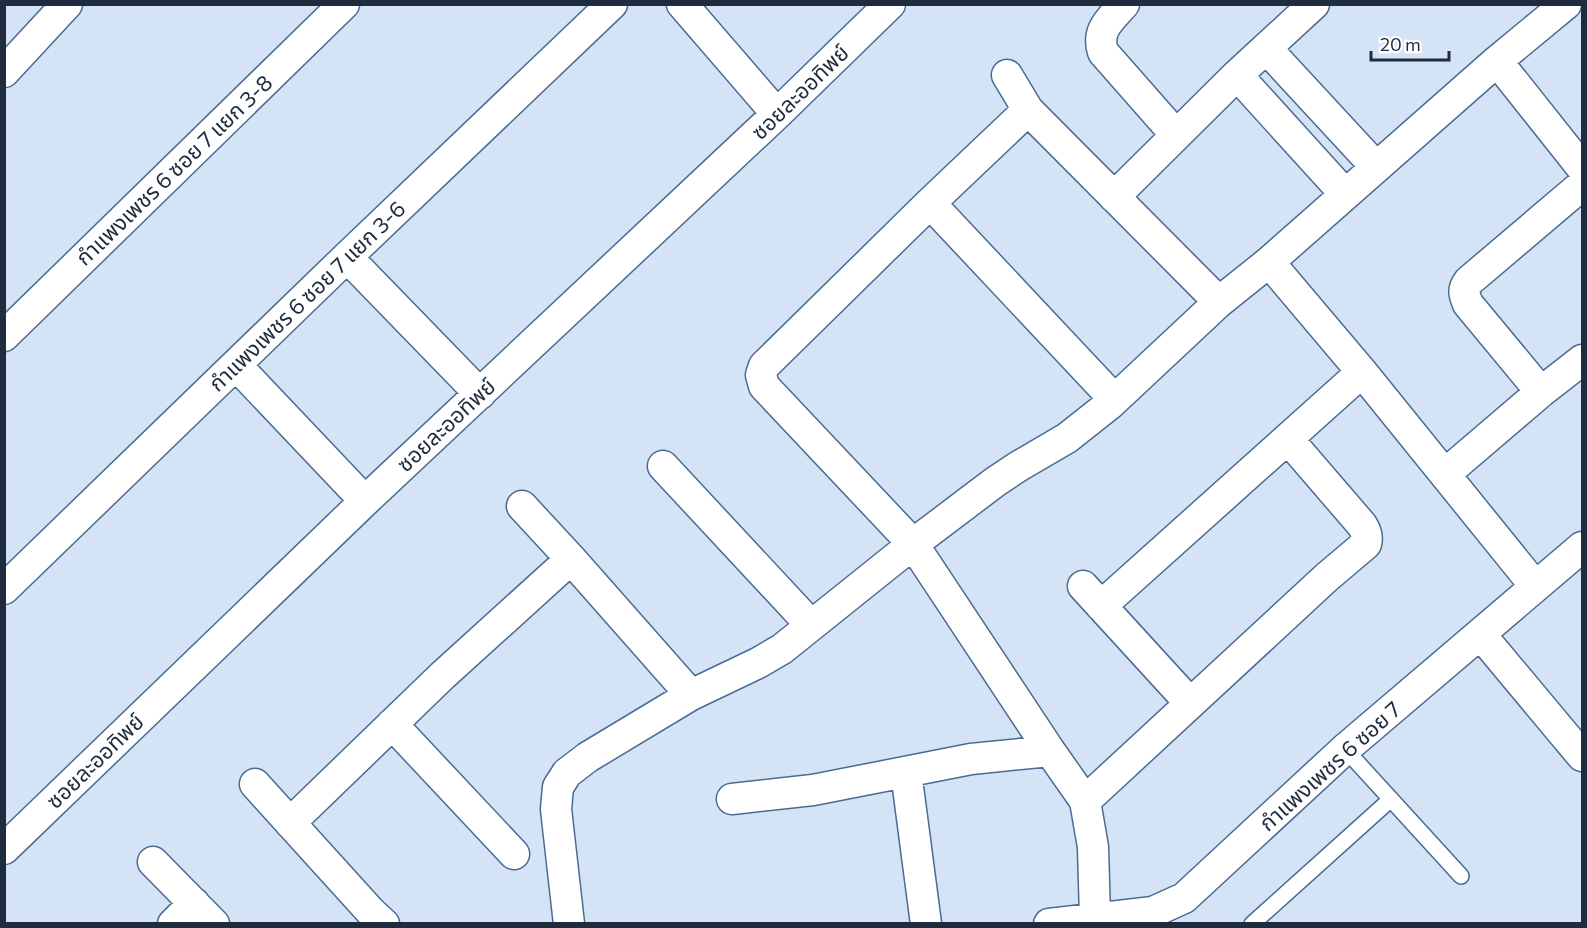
<svg xmlns="http://www.w3.org/2000/svg" width="1587" height="928" font-family="Commissioner,'Noto Sans Thai',sans-serif">
<style>
.lines{fill:none;stroke-linecap:round;stroke-linejoin:round}
.lane-casing{stroke:#4a6b93;stroke-width:18}
.street-casing{stroke:#4a6b93;stroke-width:33}
.lane{stroke:#fff;stroke-width:15}
.street{stroke:#fff;stroke-width:30}
.labels{text-anchor:middle;stroke-width:5;stroke-linejoin:round;paint-order:stroke}
.street-label{font-size:22px;fill:#1e2c3d;stroke:#fff}
</style>
<rect width="100%" height="100%" fill="#d4e3f5"/>
<g class="lines">
<g class="lane-casing">
<path id="lane" d="M1345,749L1461,876
M1252,924L1391,799"/>
</g>
<g class="street-casing">
<path id="street" d="M682,4L777,114
M1124,4C1110,20 1096,30 1103,52L1176,135
M1266,48L1376,167
M1497,61L1582,168
M4,72L67,4
M1007,75L1028,110L1219,302
M1237,75L1345,194
M1028,110L930,203L764,366L761,375L764,386L913,544L1050,751L1085,801L1093,847L1095,918
M1114,197L1237,75L1314,4
M930,203L1114,399
M347,257L480,394
M1269,262L1362,372L1535,586
M4,336L344,4
M236,365L365,501
M1541,392L1468,304C1464,294 1462,290 1469,281L1582,185
M663,466L811,625
M1445,474L1541,392L1582,360
M522,506L571,559L691,695
M1083,586L1190,703
M4,589L347,257L612,4
M1101,606L1362,372
M1481,635L1582,756
M392,724L514,854
M906,772L926,924
M255,784L371,912L384,924
M732,799L813,790L971,759L1050,751
M1085,801L1327,577L1366,544C1368,537 1366,531 1362,525L1288,439
M290,823L442,676L571,559
M4,849L365,501L777,114L890,4
M153,862L214,924
M173,924L194,903
M569,924L556,809L558,787L567,773L588,757L691,695L758,663L782,649L913,544L995,482L1019,466L1067,438L1110,404L1219,302L1269,262L1497,61L1566,4
M1049,924L1153,912L1184,898L1345,749L1582,547"/>
</g>
<use href="#lane" class="lane"/>
<use href="#street" class="street"/>
</g>
<g class="labels">
<g class="street-label">
<text transform="translate(800 92) rotate(-44)" y="8">ซอยละออทิพย์</text>
<text transform="translate(174 170) rotate(-44)" y="8">กำแพงเพชร 6 ซอย 7 แยก 3-8</text>
<text transform="translate(307 296) rotate(-44)" y="8">กำแพงเพชร 6 ซอย 7 แยก 3-6</text>
<text transform="translate(446 425) rotate(-43)" y="8">ซอยละออทิพย์</text>
<text transform="translate(95 761) rotate(-44)" y="8">ซอยละออทิพย์</text>
<text transform="translate(1330 766) rotate(-42)" y="8">กำแพงเพชร 6 ซอย 7</text>
</g>
</g>
<rect width="1587" height="928" fill="none" stroke="#1e2c3d" stroke-width="12"/>
<path d="M1371 51v9h78v-9" fill="none" stroke="#1e2c3d" stroke-width="3"/>
<text x="1380" y="51" font-size="18" fill="#1e2c3d" stroke="#ffffff" stroke-width="4.5" paint-order="stroke">20 m</text>
</svg>
